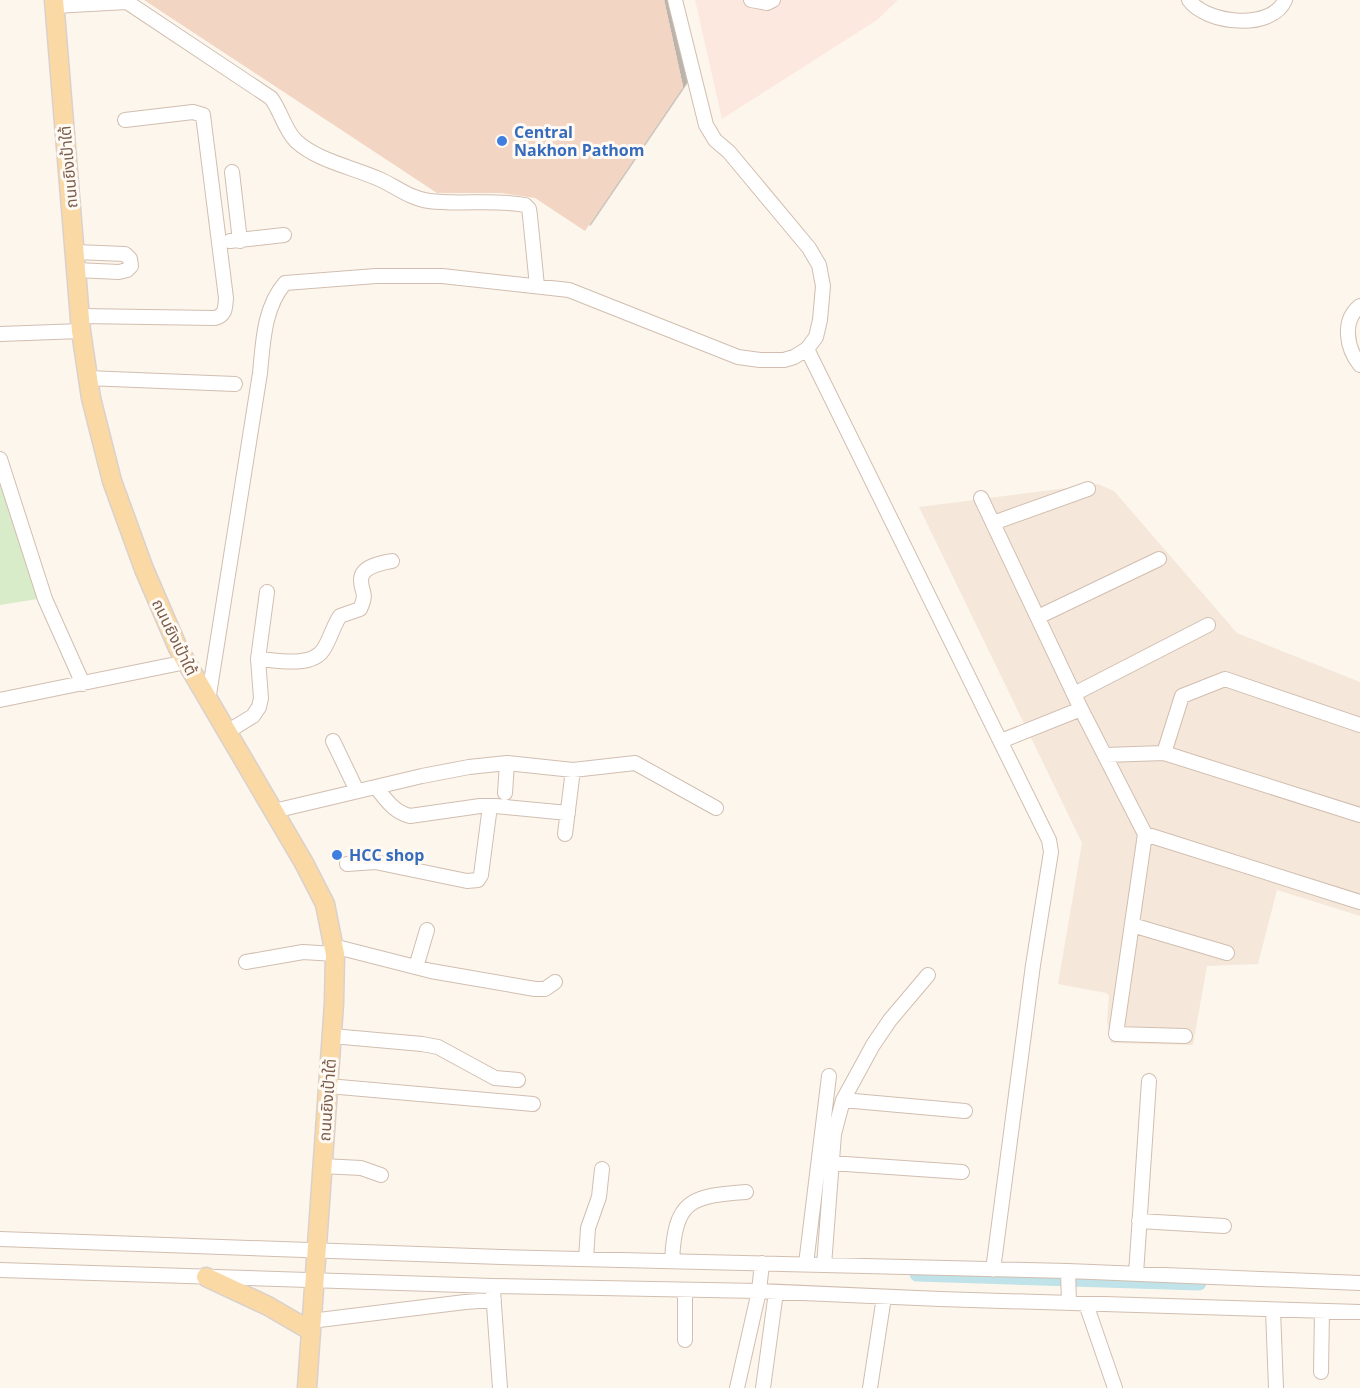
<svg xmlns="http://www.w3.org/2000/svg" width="1360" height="1388" font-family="'Open Sans','Noto Sans Thai',sans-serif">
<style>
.residential{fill:#f5e8da}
.commercial{fill:#fde8e0}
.green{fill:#d8ecc9}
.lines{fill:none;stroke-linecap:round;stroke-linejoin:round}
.canal{stroke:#bfe3e8;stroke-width:15}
.building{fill:#f3d5c3;filter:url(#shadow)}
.minor-casing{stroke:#d1beb0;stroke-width:16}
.major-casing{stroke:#dad1cd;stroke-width:21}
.minor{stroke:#fff;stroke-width:14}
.major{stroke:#fbd9a5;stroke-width:18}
.shop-dot{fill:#3f7fe0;stroke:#fffaf3;stroke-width:2}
.labels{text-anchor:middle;stroke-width:6;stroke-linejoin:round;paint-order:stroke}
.shop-label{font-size:16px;font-weight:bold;fill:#366cbe;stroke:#fffaf3;text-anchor:start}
.street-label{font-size:16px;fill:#7a5c4d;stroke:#fffaf3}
</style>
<defs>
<filter id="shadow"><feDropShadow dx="5.5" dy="-5.5" stdDeviation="0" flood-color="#0004"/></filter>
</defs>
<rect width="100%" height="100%" fill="#fdf6ec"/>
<path class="residential" d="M1098,484L1114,491L1237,633L1360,682V916L1277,890L1258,964L1207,966L1193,1045L1111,1043L1107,1021L1109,996L1106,993L1058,984L1082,843L919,507Z"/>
<path class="commercial" d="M695,0H897V1L877,20L722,119Z"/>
<path class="green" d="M0,465L50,597L0,605Z"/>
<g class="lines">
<path class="canal" d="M917,1274L1199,1283"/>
</g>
<path class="building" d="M144,0H664L683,87L585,231L535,198L501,193H437Z"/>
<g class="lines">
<g class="minor-casing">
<path id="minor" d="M751,0L767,3L773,0
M1189,0C1206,24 1272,31 1285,0
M54,6L127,2L271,98C281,111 284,129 296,141C318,161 352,167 379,179C395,186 411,199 429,201C460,205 493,199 525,205L529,209L530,216L537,286
M232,172L240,241
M230,241L284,235
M75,252L125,254L130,259L131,266L127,270L119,272L76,270
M1360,306C1341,321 1347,349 1360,365
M80,316L215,318C226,315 225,308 226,298L203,115L193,112L125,120
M0,334L81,331
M807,349L1049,840L1051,852L1033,965L993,1270
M87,378L235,384
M0,459L45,599L83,684
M981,498L1081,709L1001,741
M993,523L1088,489
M1038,617L1159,559
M258,659C276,660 311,668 323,650C330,640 333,626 340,616L360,609C368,592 361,593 361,580C361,566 382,563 392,561
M1074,694L1208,625
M0,700L186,662
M208,701L260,373C263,342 264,307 285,283L376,276H442L569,290L738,357L760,360H784L794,357L807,349L816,337L820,320L823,286L819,265L809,248L729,152L715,140L706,125L675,0
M1081,709L1145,834L1116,1034L1185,1036
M227,732L253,716L259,707L261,698L258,659L267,592
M333,741L357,791
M1164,753L1360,815
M1105,755L1164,753L1182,696L1225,679L1360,725
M376,787C386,800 394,812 410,816L480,806H496L568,813
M505,793L507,763
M274,811L422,776L469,767L507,763L573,770L635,763L716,808
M565,834L573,770
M1145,834L1360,902
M347,864L375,862L467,881L478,880L481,875L490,806
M1132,925L1227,953
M333,946L431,971L535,989H545L555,982
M246,962L303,952L335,954
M416,967L427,930
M332,1036L422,1044L438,1047L495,1078L518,1080
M328,1086L533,1104
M843,1100L965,1111
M831,1163L962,1172
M322,1166L361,1168L381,1175
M1139,1221L1224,1226
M0,1239L501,1257L1068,1271L1360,1283
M586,1259L588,1228L599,1197L602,1169
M672,1261C675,1200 690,1196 746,1192
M806,1264L829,1076
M824,1265L834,1134L843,1100L873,1045L890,1020L928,975
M0,1270L493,1286L759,1291L940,1299L1360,1312
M1068,1271L1069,1303
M1136,1274L1149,1081
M493,1291L500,1388
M1086,1304L1115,1388
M1273,1310L1276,1388
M311,1321L465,1302L494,1300
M685,1340V1290
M1321,1372L1322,1311
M737,1388L759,1291L762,1263
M763,1388L776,1292
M870,1388L884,1297"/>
</g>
<g class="major-casing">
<path id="major" d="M54,0L81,331L91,398L112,481L144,569L178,648L304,863L325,904L335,954L334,1003L307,1388
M206,1277L268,1306L311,1331"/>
</g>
<use href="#minor" class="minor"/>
<use href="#major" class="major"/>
</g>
<g class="shop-dot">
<circle cx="502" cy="141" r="6"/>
<circle cx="337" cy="855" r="6"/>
</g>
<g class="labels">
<g class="shop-label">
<text x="514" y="138">Central<tspan x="514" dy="18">Nakhon Pathom</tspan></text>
<text x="349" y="861">HCC shop</text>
</g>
<g class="street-label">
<text transform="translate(68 167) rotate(-95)" y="6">ถนนยิงเป้าใต้</text>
<text transform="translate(175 637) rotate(64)" y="6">ถนนยิงเป้าใต้</text>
<text transform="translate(327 1100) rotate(-86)" y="6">ถนนยิงเป้าใต้</text>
</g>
</g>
</svg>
